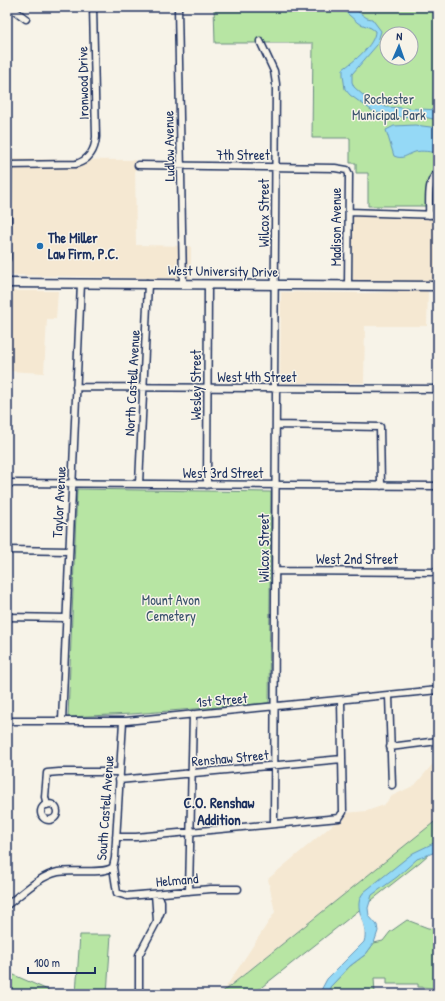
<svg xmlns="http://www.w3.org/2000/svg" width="445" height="1001" font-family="'Patrick Hand',sans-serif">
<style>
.built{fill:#f5e8d2}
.green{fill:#b7e5a3;stroke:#698a80;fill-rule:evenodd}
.water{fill:#95d9f6;stroke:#6495b9}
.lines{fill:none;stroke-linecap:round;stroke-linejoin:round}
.minor-casing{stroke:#1b2f5e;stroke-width:9}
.major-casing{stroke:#1b2f5e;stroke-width:11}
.minor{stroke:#f7f3e8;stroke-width:6}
.major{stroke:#f7f3e8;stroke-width:8}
.poi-dot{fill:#1f6fb2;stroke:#f7f3e8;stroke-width:1.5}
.labels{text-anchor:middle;stroke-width:3;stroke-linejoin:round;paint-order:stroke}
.street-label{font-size:14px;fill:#1b2f5e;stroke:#f7f3e8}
.park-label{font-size:14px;fill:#3a536c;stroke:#f7f3e8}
.poi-label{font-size:14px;font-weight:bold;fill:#1b2f5e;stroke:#f7f3e8;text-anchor:start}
.neighbourhood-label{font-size:15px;font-weight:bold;fill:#1b2f5e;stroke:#f7f3e8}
</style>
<rect width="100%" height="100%" fill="#f7f3e8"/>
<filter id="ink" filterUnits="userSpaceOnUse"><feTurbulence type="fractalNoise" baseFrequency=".025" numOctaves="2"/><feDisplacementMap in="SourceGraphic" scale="8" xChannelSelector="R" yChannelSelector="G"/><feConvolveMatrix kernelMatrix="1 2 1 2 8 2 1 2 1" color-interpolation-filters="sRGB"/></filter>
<g filter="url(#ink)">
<path class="built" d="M7,159L135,160L136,245L191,246V279L7,275Z
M352,216L438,218V282L352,281Z
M428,290L427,326H365L364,383H280L281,292L365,293Z
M7,291H58L56,319H47L44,373L7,371Z
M438,763V819L224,990L275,912L268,879L337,821L343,819L345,813L367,811L384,805L392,796L415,785L432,765Z"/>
<path class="green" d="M214,7H438V212H434L432,206H368V173H356V163H350V138H312L313,43H215ZM387,34H411V58H387Z
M77,489L271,492L269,703L132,714L68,717Z
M438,819V846L420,862L253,994H220Z
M407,920L428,928L438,929V988L418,987V984H387V978H374L375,994H330V987L350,966L366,954L374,943L383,941L390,932Z
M80,935H111L107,994H76Z
M7,972L57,994H7Z"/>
<path class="water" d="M340,7H351L367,18L372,19L381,31L377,45L352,74V82L354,87L364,96L386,107L438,110V120L419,116L396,117L374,112L350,95L345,89L343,75V69C353,62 375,45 375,31L371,28L358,23Z
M415,125L438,128V153C431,152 422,150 415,152C406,155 403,160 394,156L386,130L394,126Z
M438,841V851L417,859L397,877L372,895L368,908L369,916L377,925L378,931L374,943L366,954L350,966L330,987V994H319L327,979L364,942C370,923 350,908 364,892L413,853Z"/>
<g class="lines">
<g class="minor-casing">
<path id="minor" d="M10,7L26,19
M178,7L183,284
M260,41L274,71L276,84L274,389
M7,165L76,164C89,160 95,150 96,137L93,7
M138,165L335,168L347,170L349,174L348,286
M349,212L438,215
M429,215C430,201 426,182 438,172
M7,259L8,165
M76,387L438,389
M276,425L380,427L381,486
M7,483L438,486
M139,484L148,283
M207,485L208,285
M7,550L69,551
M276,571L438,572
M7,617L66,618
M389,696L392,785
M7,721H126L438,690
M62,721L81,283
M123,721L115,858L113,867L117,893L127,896L211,889H238
M390,747L438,741
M119,780L342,759
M41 812a8 8 0 1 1 16 0a8 8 0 1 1-16 0Z
M47,805L45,797L47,773L59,772H120
M274,824L276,389
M116,837H136L339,818L343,812L341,701
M189,891L193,714
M155,894L161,901V911L157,921Z
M7,905C22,894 39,876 58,872C72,869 103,875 113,867
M139,994V955L157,921"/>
</g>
<g class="major-casing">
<path id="major" d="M7,283L438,286"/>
</g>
<use href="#minor" class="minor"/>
<use href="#major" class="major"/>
</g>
</g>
<circle class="poi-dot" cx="40" cy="246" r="4"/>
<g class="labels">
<g class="street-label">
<text transform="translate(83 83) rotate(-91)" y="5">Ironwood Drive</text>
<text transform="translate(169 146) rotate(-91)" y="5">Ludlow Avenue</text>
<text x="243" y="160">7th Street</text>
<text transform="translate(264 213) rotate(-90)" y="5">Wilcox Street</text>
<text transform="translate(336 227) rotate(-90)" y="5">Madison Avenue</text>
<text transform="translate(223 271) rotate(1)" y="5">West University Drive</text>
<text x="257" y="382">West 4th Street</text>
<text transform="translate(132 383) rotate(-87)" y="5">North Castell Avenue</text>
<text transform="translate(196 385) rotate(-90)" y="5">Wesley Street</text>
<text x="223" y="478">West 3rd Street</text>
<text transform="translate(59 502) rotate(-87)" y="5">Taylor Avenue</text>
<text transform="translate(264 548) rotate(-90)" y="5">Wilcox Street</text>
<text x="357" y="564">West 2nd Street</text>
<text transform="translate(222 700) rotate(-5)" y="5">1st Street</text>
<text transform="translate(230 758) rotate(-5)" y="5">Renshaw Street</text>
<text transform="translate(105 808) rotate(-86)" y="5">South Castell Avenue</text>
<text transform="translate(177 880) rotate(-5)" y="5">Helmand</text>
</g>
<g class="park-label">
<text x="389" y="104">Rochester<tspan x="389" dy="16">Municipal Park</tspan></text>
<text x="171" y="605">Mount Avon<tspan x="171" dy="16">Cemetery</tspan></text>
</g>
<g class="poi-label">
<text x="48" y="243">The Miller<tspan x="48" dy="16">Law Firm, P.C.</tspan></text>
</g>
<g class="neighbourhood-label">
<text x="219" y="808">C.O. Renshaw<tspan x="219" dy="17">Addition</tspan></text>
</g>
</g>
<rect width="445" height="1001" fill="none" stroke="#f7f3e8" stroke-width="24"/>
<rect x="12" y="12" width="421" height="977" fill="none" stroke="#1b2f5e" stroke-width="1.5" filter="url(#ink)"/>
<g transform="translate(399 46) rotate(2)"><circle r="19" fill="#f7f3e8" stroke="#9fa5b1"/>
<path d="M0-3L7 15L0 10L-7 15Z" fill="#1f6fb2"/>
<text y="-6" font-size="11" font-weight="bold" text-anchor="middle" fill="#1b2f5e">N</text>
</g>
<path d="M28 967v6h67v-6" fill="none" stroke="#1b2f5e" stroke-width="2"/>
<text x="34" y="967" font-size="12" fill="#1b2f5e" stroke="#f7f3e8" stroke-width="3" paint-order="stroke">100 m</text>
</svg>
